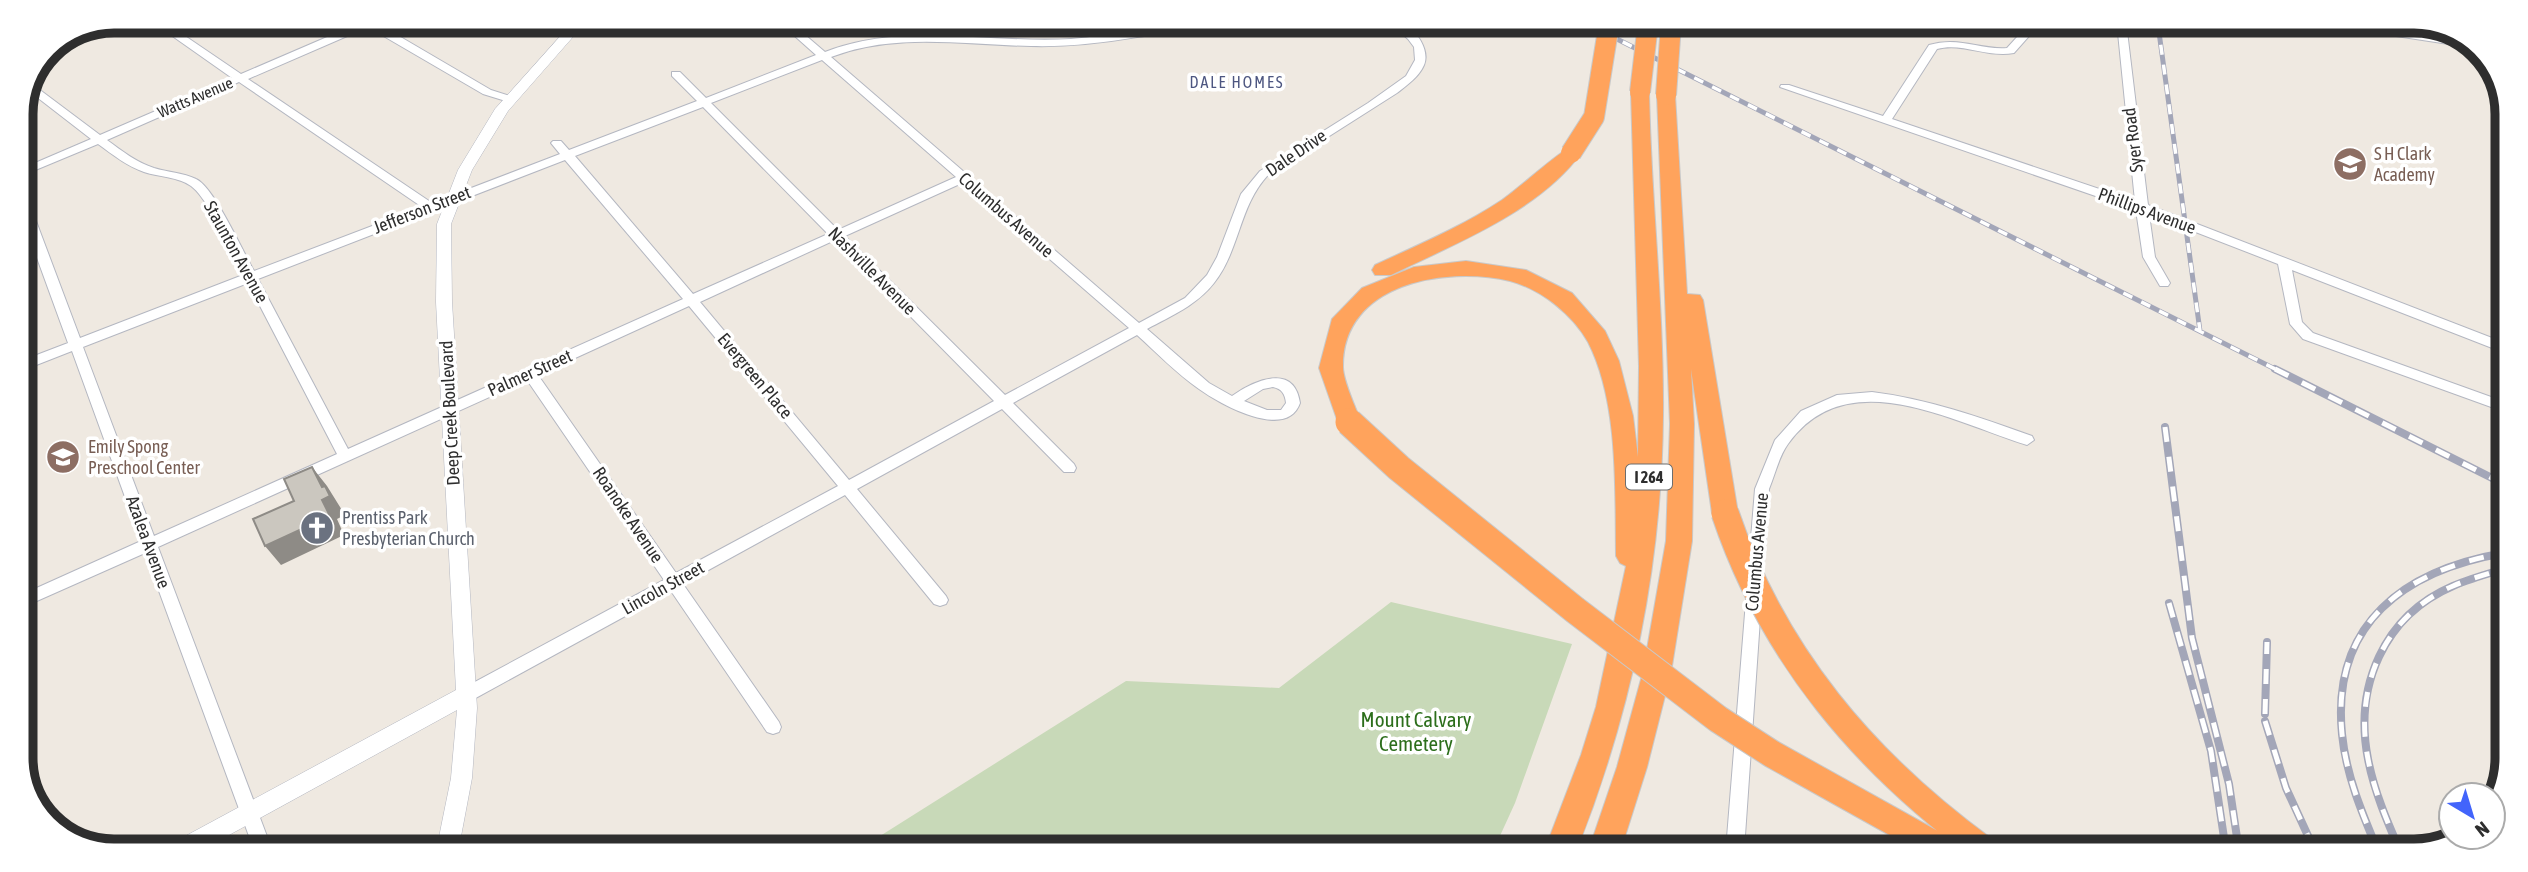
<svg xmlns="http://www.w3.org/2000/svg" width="2528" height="872" font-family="'Asap Condensed',sans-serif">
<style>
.cemetery{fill:#c8d9b8}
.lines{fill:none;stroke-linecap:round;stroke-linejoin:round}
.minor-casing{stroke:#b4b7c1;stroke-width:2}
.tertiary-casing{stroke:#b4b7c1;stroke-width:1}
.motorway-casing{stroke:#c9c9c9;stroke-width:2}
.minor{fill:#fff;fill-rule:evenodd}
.tertiary{fill:#fff;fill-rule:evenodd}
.motorway{fill:#ffa35c;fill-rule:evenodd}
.rail-far1-casing{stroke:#a3a6b8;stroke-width:5}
.rail-casing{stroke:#a3a6b8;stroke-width:8}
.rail-far1{stroke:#fff;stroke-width:3.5;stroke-dasharray:10;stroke-linecap:butt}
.rail{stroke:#fff;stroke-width:5;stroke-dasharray:15;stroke-linecap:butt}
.motorway-bridge-far1-casing{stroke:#c9c9c9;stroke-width:22;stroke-linecap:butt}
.motorway-bridge-casing{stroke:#c9c9c9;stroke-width:29;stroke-linecap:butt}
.motorway-bridge-far1{stroke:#ffa35c;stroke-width:20}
.motorway-bridge{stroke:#ffa35c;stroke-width:27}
.shaded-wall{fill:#8e8b86}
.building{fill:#cbc7bf;stroke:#8e8b86;stroke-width:2}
.labels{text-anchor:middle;stroke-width:7;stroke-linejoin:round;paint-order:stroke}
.far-neighbourhood-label{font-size:16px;letter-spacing:2px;fill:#4d5680;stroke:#fff}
.far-street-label{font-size:16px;fill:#2e2e2e;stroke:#fff}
.shield{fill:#fff;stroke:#6d6d6d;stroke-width:2}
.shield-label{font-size:16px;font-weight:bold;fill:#2e2e2e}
.street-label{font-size:18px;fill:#2e2e2e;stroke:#fff}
.education-label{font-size:18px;fill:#785e54;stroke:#fff;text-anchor:start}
.worship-label{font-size:18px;fill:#5b616d;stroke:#fff;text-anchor:start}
.near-park-label{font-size:21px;fill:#2c6e1b;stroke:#fff}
.rim{fill:none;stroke:#2e2e2e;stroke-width:9}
</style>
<rect width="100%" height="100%" fill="#efe9e1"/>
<path class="cemetery" d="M1391,602L1572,644L1515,803L1494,849L861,848L1126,681L1279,688Z"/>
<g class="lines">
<g class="minor-casing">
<path id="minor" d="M151,21H163L241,74L362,22H375L491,90L513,97V101L509,102L483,94L368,27L248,79L432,203L560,154L551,143L553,141H561L569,150L697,101L672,76V72H680L706,98L816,55L779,22H790L825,52C904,21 988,44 1071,39C1112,36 1153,23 1194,23C1179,32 1155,34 1137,37C1102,43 1067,47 1031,46C964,45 896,32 831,57L1139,323L1185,298L1207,275L1217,257L1241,194L1260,171L1368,103L1406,76L1415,60L1414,47L1408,39L1391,24C1395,24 1399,23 1402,24C1417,29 1430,51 1424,65C1419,77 1407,85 1397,93L1268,175C1239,206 1240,250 1214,283C1197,305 1171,316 1147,329L1209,383L1232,396C1253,381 1294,362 1300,403C1287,441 1221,405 1199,389C1177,374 1157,353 1137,335L1013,403L1074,464L1076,468L1074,472H1064L1002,409L857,489L946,596L948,600L946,604L940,606L934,604L845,495L683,584L779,722L781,727L779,732L773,734L767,732L671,591L472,700L466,702L460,700L458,695L460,690L664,580L527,380L158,547L271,847H253L145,553L21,608V595L141,541L72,351L21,371V361L68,343L21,214V193L27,197L80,338L243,275C232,254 209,199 191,186C179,177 159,177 144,172C127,166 113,155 98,144L21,176V169L91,139L29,91L32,84L100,135L232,78ZM822,60L956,177L838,230L711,103ZM239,82L422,207L254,271C243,252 214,187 196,179C184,173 167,172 154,168C136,162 122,151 107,140ZM703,107L828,234L693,294L575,156ZM565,160L683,299L348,449L258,279ZM962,183L1129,328L1005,395L845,236ZM835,240L994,401L849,480L700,302ZM248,283L337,454L154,536L83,347ZM689,306L838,486L676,573L538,375ZM1273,387C1282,389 1285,394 1286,403L1281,410H1267L1244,401L1263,389Z
M2028,25H2039L2014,53C1987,58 1962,42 1937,49L1892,119L2135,201L2118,33L2127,31L2148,205L2505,343V353L2292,270L2302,322L2313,333L2505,402V412L2303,339L2290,324L2278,264L2149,214L2155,257L2170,283L2168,286H2160L2143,257L2136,210L1780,87L1781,85H1789L1883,116L1929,45C1959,36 1979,50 2007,48Z
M2345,26H2366L2466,42L2475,48L2350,29Z
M1872,392C1928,399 1979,417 2032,436L2034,440L2027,445C1952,422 1847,361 1788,444C1779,456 1775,475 1769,489L1744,850H1726L1755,489L1775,440L1801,411L1837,395Z"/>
</g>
<g class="tertiary-casing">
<path id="tertiary" d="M573,22H586L508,111L472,170L451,224L452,302L477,708L472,778L459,847H437L451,778L457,710L209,846H177L180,839L456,690L436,302L437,224L458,170L495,109Z"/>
</g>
<g class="motorway-casing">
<path id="motorway" d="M1640,86L1649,92C1651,200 1664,307 1663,415C1662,565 1632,710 1577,849H1545L1581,755L1596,707L1626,566L1620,563L1616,556C1615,490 1619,402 1588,342C1573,315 1541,289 1510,281C1446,266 1342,283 1343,367C1343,381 1356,408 1361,422L1358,428L1349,431L1340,428L1319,368L1332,319L1362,288L1414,267L1466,261L1526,270L1572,293L1605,331L1619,361L1633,416L1638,457L1639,366L1631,92Z
M1666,89L1675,95L1687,294L1700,295L1703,300L1738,513L1734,520L1725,523L1716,520L1712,513L1691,369L1694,424L1692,541L1671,672L1647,767L1621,849H1589L1617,767L1643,672L1666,541L1670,424L1657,95Z
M1571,147L1578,149L1581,153C1540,211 1452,245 1391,275H1375L1372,270L1375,265C1418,245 1463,226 1502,200C1517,190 1561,150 1571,147Z"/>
</g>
<use href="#minor" class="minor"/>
<use href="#tertiary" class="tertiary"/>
<use href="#motorway" class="motorway"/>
<g class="rail-far1-casing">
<path id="rail-far1" d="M1587,24L2279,371
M2158,25L2200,331"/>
</g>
<g class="rail-casing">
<path id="rail" d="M2275,369L2504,484
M2165,427L2192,638L2229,784L2239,851
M2169,603L2211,751L2226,851
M2265,714L2267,642
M2265,721L2286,788L2315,851
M2378,851C2362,813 2346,775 2342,734C2331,623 2405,570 2504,553
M2400,851C2387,821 2374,791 2368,759C2354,687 2383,616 2453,586C2469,579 2487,574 2504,569"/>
</g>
<use href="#rail-far1" class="rail-far1"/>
<use href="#rail" class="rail"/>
<g class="motorway-bridge-far1-casing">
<path id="motorway-bridge-far1" d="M1640,92L1648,24
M1666,95L1671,24
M1571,153L1594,117L1609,24"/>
</g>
<g class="motorway-bridge-casing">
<path id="motorway-bridge" d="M1349,422L1399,468L1575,610L1718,719L1772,754L1944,850
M1725,513C1773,655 1864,762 1984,850"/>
</g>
<use href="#motorway-bridge-far1" class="motorway-bridge-far1"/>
<use href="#motorway-bridge" class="motorway-bridge"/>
</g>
<path class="shaded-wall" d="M312,467L327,486L345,515L337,519L344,535L281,565L265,546L322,500V487Z"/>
<path class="building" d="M312,467L322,487L325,486L330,496L322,500L330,516L265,546L253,519L294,501L284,479Z"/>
<defs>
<g id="school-disc" transform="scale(1.75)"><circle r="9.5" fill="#8d6e63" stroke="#fff"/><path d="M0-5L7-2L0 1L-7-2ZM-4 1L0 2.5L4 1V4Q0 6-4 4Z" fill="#fff"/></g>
<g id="church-disc" transform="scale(1.75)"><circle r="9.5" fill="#6b7280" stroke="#fff"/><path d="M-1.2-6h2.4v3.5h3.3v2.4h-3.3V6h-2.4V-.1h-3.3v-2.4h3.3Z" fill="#fff"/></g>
</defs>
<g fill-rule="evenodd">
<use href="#school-disc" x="2350" y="164"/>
<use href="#school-disc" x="63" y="457"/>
<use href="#church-disc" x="317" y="528"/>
</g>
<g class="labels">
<g class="far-neighbourhood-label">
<text x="1237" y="88">DALE HOMES</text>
</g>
<g class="far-street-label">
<text transform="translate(195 97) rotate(-23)" y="6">Watts Avenue</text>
</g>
<rect class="shield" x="1626" y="464.5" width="46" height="25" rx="5"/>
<g class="shield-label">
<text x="1649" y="483">I 264</text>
</g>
<g class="street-label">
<text transform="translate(2133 140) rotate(-97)" y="6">Syer Road</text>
<text transform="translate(1296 153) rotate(-34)" y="6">Dale Drive</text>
<text transform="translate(422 210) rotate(-21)" y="6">Jefferson Street</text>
<text transform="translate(2147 211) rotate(20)" y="6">Phillips Avenue</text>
<text transform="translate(1006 215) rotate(41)" y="6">Columbus Avenue</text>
<text transform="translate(236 252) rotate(61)" y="6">Staunton Avenue</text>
<text transform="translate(872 271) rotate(45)" y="6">Nashville Avenue</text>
<text transform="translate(530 373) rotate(-24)" y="6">Palmer Street</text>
<text transform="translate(755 376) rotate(50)" y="6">Evergreen Place</text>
<text transform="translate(450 413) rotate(-93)" y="6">Deep Creek Boulevard</text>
<text transform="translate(628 515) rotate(56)" y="6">Roanoke Avenue</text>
<text transform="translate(148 542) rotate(70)" y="6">Azalea Avenue</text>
<text transform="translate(1757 552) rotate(-85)" y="6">Columbus Avenue</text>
<text transform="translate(663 588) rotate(-29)" y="6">Lincoln Street</text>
</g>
<g class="education-label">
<text x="2374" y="160">S H Clark<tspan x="2374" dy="21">Academy</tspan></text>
<text x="88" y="453">Emily Spong<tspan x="88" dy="21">Preschool Center</tspan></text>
</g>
<g class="worship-label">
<text x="342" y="524">Prentiss Park<tspan x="342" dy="21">Presbyterian Church</tspan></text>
</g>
<g class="near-park-label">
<text x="1416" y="727">Mount Calvary<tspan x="1416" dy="24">Cemetery</tspan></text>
</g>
</g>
<path d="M0 0H2528V872H0ZM114 33H2414A81 81 0 0 1 2495 114V758A81 81 0 0 1 2414 839H114A81 81 0 0 1 33 758V114A81 81 0 0 1 114 33Z" fill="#fff" fill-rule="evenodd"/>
<path class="rim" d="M114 33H2414A81 81 0 0 1 2495 114V758A81 81 0 0 1 2414 839H114A81 81 0 0 1 33 758V114A81 81 0 0 1 114 33Z"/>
<g transform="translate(2472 816) rotate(142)"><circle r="33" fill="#ffffff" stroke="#ababab" stroke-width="2"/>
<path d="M0-5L12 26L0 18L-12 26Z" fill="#4264fb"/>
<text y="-10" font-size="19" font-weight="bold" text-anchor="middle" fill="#2e2e2e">N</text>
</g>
</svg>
